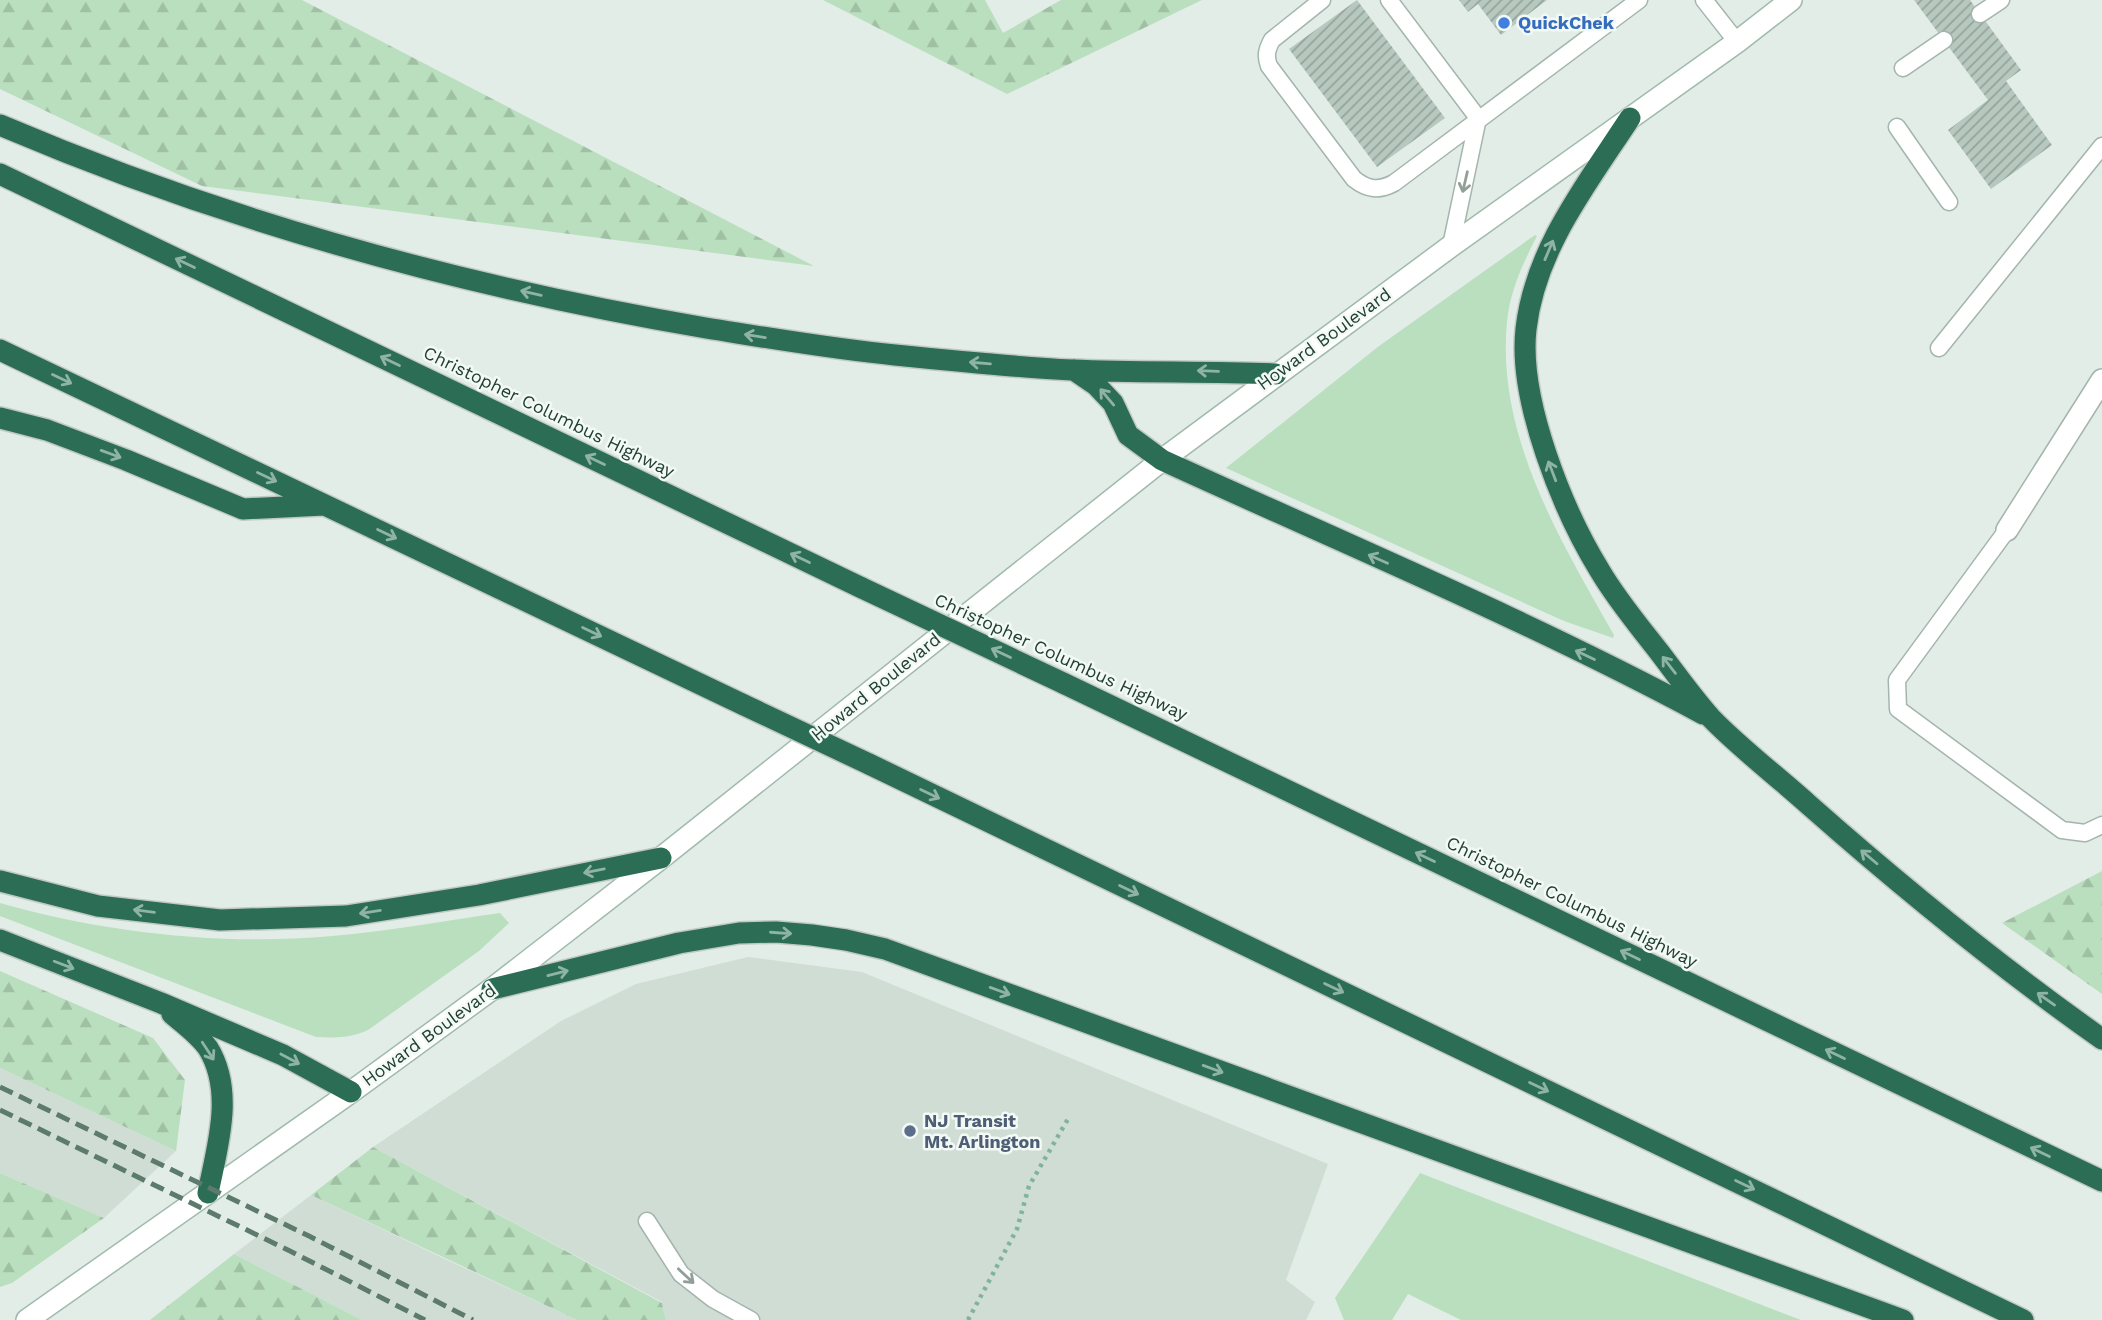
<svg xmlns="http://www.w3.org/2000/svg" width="2102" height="1320" font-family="'Work Sans',sans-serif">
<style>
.built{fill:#d0ddd5}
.green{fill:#badfbe}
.forest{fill:url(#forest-firs)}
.building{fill:url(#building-hatch)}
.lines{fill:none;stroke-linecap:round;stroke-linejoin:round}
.lane-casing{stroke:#a4b5ad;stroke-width:19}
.street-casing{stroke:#a4b5ad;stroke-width:24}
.secondary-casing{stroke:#a0baad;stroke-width:24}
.highway-casing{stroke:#c1c9c6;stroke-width:24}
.path{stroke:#81b39b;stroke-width:4.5;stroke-dasharray:3.5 5;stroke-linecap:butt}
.lane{stroke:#fff;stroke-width:16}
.street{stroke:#fff;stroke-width:21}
.secondary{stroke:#fff;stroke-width:21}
.highway{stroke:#2b6d55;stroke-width:21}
.rail{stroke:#5c7b6d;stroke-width:5;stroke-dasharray:14 7;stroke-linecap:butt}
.highway-bridge-casing{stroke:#c1c9c6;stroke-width:24;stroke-linecap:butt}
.highway-bridge{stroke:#2b6d55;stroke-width:21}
.oneway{stroke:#909f98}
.oneway2{stroke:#8fb3a5}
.shop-dot{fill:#3f7fe0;stroke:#f3f9f5;stroke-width:2.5}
.service-dot{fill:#5c6f8a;stroke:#f3f9f5;stroke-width:2.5}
.labels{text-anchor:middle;stroke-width:5;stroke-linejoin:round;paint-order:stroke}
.shop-label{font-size:18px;font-weight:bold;fill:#366cbe;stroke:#f3f9f5;text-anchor:start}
.street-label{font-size:18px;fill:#213f32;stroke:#f3f9f5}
.service-label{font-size:18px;font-weight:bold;fill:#4e5e75;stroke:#f3f9f5;text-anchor:start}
</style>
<defs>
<pattern id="forest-firs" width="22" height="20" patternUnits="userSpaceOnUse" patternTransform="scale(1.75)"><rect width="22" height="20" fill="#badfbe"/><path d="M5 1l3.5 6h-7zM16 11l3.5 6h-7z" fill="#a0c0a4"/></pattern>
<pattern id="building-hatch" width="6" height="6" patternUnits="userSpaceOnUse" patternTransform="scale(1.75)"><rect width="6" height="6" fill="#b7c8bf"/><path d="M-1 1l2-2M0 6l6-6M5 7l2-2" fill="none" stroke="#94a49c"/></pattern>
</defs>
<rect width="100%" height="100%" fill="#e2ede7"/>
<path class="built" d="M748,957L862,972L1328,1164L1286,1280L1315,1302L1306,1320H666L662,1302L373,1147L561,1021L636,984Z
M0,1068L176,1151L104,1218L0,1173Z
M311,1195L443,1258L577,1320H362L234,1254Z"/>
<path class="green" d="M1535,235L1537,236C1523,263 1510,291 1507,322C1496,435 1560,540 1614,635L1613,638L1564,621L1226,468L1379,346Z
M0,903C106,933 222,946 332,936C388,931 444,921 500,913L509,923L479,951L368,1030C350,1038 336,1038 316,1037L0,916Z
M1420,1173L1801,1320H1461L1408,1294L1392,1320H1344L1335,1298Z"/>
<path class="forest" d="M0,0H302L814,266L202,186L0,89Z
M823,0H985L1003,33L1061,0H1202L1007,94Z
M2102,871V994L2002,923Z
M0,971L153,1038L185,1080L176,1151L0,1068Z
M373,1147L662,1303L666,1320H577L311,1195Z
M0,1173L104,1218L12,1283L0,1287Z
M234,1254L362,1320H150Z"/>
<path class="building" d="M1357,0L1445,118L1377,167L1289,49Z
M1459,0H1547L1501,35L1478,4L1468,12Z
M1914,0H1970L2021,70L2006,81L2052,145L1991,189L1948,130L1988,100Z"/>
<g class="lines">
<g class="lane-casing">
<path id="lane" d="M1322,0L1272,40C1267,49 1265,56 1269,66L1354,179C1368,190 1379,191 1394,183L1639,0
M1389,0L1478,118L1451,246
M1704,0L1737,42
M1980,14L2001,0
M1903,68L1944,40
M1897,127L1949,202
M1939,348L2102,146
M2007,530L1897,680L1898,709L2062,830L2085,833L2102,825
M647,1221L681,1274L713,1299L751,1320"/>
</g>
<g class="street-casing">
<path id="street" d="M2007,530L2102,380"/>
</g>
<g class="secondary-casing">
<path id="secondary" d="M27,1320L351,1092L492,989L661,858L1162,460L1451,246L1737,42L1791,0"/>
</g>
<g class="highway-casing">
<path id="highway" d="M1630,118C1587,184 1535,249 1526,329C1518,400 1563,511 1600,571C1617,600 1639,626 1660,653C1676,674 1693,698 1711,718C1741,749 1777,776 1809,805C1903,888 2000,967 2102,1039
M0,125C225,221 465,287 706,328C769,338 832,349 895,355C954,361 1013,367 1072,370C1140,373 1208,371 1276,374
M0,174L862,588
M0,350L744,705
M1074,370L1096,385L1113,403L1128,435L1162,460C1343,543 1528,620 1703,714
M0,418L47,430L126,460L243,509L324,505
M1063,683L2102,1181
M869,764L2023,1320
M0,881L98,906L220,920L346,916L479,895L661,858
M0,940L161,1003L283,1055L351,1092
M492,989L679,943L739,933L776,932L812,935L846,940L885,949L1903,1320
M172,1014C184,1024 199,1035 208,1048C235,1092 217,1147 208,1193"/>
</g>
<path class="path" d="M968,1320L1017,1229L1029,1186L1068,1119"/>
<use href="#lane" class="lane"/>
<use href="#street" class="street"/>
<use href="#secondary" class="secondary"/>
<use href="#highway" class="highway"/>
<path class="rail" d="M0,1087L309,1236L473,1320
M0,1110L290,1251L425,1320"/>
<g class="highway-bridge-casing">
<path id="highway-bridge" d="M862,588L1063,683
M744,705L869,764"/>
</g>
<use href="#highway-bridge" class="highway-bridge"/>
</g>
<defs><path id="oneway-shaft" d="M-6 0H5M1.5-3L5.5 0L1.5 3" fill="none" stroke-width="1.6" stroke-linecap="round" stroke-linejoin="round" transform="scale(1.75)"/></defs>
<g class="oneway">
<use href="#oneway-shaft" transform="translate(1465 182) rotate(103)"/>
<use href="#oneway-shaft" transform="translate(686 1276) rotate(43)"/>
</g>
<g class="oneway2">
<use href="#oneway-shaft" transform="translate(1549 250) rotate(-67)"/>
<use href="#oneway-shaft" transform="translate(185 263) rotate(-154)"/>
<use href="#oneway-shaft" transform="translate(531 293) rotate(-167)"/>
<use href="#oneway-shaft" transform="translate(755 336) rotate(-171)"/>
<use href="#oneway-shaft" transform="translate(390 361) rotate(-154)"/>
<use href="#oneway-shaft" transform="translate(980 363) rotate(-175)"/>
<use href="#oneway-shaft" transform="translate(1208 371) rotate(-178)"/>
<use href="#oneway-shaft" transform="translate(62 379) rotate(25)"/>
<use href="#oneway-shaft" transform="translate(1107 397) rotate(-130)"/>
<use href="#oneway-shaft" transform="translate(111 454) rotate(20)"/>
<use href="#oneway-shaft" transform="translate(595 460) rotate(-154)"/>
<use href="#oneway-shaft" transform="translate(1552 471) rotate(-111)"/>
<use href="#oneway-shaft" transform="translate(267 477) rotate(25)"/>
<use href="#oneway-shaft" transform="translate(387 534) rotate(26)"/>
<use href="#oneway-shaft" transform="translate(800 558) rotate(-154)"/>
<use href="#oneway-shaft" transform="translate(1378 559) rotate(-156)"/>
<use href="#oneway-shaft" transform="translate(592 632) rotate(26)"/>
<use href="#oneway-shaft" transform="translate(1001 653) rotate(-155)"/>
<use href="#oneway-shaft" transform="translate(1585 655) rotate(-155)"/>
<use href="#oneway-shaft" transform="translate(1669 665) rotate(-128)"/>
<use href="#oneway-shaft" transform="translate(930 794) rotate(26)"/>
<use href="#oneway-shaft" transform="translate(1425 857) rotate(-154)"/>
<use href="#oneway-shaft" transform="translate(1869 857) rotate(-140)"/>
<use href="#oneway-shaft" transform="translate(594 871) rotate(169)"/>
<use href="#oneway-shaft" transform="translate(1129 890) rotate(26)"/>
<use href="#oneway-shaft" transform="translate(144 911) rotate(-173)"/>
<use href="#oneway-shaft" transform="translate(370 912) rotate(171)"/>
<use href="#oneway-shaft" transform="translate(781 933) rotate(4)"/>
<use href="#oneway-shaft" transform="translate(1630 955) rotate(-154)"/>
<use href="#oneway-shaft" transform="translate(64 965) rotate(21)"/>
<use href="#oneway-shaft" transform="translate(558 973) rotate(-14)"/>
<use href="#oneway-shaft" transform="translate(1334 988) rotate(26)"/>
<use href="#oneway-shaft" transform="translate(1000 991) rotate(20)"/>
<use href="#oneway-shaft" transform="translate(2046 999) rotate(-145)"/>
<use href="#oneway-shaft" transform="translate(208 1051) rotate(57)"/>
<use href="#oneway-shaft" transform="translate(1835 1054) rotate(-154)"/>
<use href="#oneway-shaft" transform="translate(290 1059) rotate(28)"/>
<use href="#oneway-shaft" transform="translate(1213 1069) rotate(20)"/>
<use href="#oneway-shaft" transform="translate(1539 1087) rotate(26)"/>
<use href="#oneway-shaft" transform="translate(2040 1152) rotate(-154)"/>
<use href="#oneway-shaft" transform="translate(1745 1185) rotate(26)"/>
</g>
<circle class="shop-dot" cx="1504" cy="23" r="7"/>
<circle class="service-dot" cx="910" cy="1131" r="7"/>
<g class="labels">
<g class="shop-label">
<text x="1518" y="29">QuickChek</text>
</g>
<g class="street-label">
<text transform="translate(1324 339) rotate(-36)" y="6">Howard Boulevard</text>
<text transform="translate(549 412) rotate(26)" y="6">Christopher Columbus Highway</text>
<text transform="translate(1061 657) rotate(25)" y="6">Christopher Columbus Highway</text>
<text transform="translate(876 687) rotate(-39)" y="6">Howard Boulevard</text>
<text transform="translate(1572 902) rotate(26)" y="6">Christopher Columbus Highway</text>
<text transform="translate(429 1035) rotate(-36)" y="6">Howard Boulevard</text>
</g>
<g class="service-label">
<text x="924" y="1127">NJ Transit<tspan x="924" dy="21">Mt. Arlington</tspan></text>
</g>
</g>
</svg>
